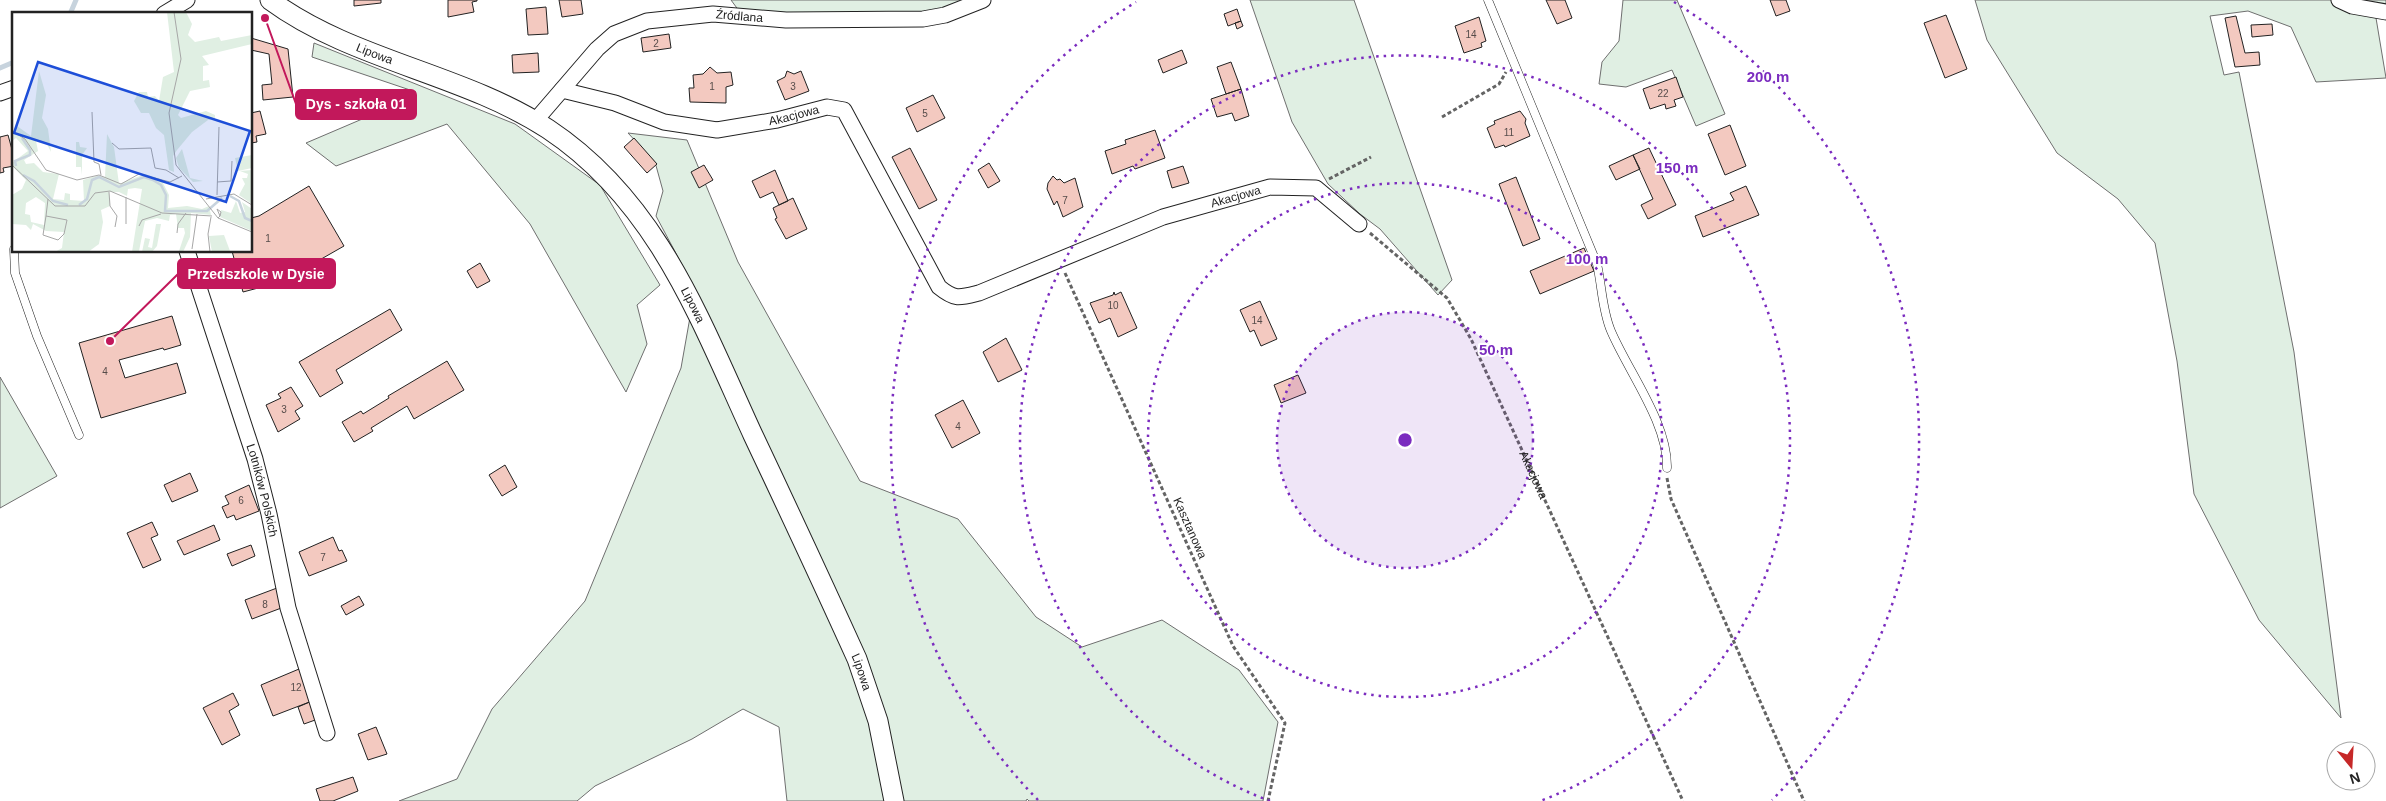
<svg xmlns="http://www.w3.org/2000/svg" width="2386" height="801" font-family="Helvetica,sans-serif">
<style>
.green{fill:#e0efe3;stroke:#6f6f6f}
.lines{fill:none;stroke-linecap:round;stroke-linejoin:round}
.stream{stroke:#c7d3dd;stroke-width:5}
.building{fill:#f3c9c0;stroke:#222}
.service-casing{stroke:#222;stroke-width:9}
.minor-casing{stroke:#222;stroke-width:17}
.tertiary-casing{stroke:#222;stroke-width:21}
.path{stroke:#646464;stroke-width:3;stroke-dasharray:4 2.5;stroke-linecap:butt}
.service{stroke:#fff;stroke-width:8}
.minor{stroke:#fff;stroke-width:15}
.tertiary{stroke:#fff;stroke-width:19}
.ring{fill:none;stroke:#7b2cbf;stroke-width:2.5;stroke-dasharray:2.5 5}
.labels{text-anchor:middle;stroke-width:4;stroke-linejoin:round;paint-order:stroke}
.number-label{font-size:10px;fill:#564c4a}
.street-label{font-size:12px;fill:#222;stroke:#fff}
.inset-river{fill:none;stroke:#c7d3dd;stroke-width:2.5}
.inset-road{fill:none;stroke:#a7a7a7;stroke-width:1}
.view{fill:#1d4ed8;fill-opacity:0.15;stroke:#1d4ed8;stroke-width:2.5}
.inset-edge{fill:none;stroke:#222;stroke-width:2.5}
.centre{fill:#7b2cbf;stroke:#fff;stroke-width:2.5}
.ring-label{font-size:15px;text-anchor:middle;font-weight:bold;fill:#7b2cbf;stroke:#fff;stroke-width:4;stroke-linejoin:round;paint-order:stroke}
.leader{fill:none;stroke:#c2185b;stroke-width:2}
.callout-dot{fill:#c2185b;stroke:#fff;stroke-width:2}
.callout{fill:#c2185b;stroke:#c2185b;stroke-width:2}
.callout-label{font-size:14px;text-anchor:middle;font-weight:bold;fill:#fff}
</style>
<rect width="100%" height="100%" fill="#fff"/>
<path class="green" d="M731,0H983L923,19L742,15Z
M1250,0H1354L1452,280L1438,295L1380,229L1360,214L1328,184L1292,122Z
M1623,0H1677L1725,114L1696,126L1672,70L1626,87L1599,84L1602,62L1619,41Z
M1975,0H2386V9L2375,12L2386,78L2316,82L2291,27L2248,11L2210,16L2224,75L2239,72L2294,352L2341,718L2259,620L2194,494L2177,361L2155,243L2118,199L2057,153L1987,40Z
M314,43L515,124L600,185L660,285L637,305L647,344L626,392L530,224L447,124L336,166L306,143L388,108L416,92L312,57Z
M628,133L687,140L738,262L860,481L958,519L1036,617L1082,647L1162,620L1239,670L1278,722L1263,801H1029L1027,799L1026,801H787L779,727L743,709L692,739L595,786L577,801H399L457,779L492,709L585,601L681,368L695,289L656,216L663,191L655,162Z
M0,377L57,476L0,508Z"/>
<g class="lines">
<path class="stream" d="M70,14L76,0
M0,68L14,62"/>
</g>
<path class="building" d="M354,0H381V3L354,6Z
M448,0H477V1L472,2L474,12L448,17Z
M559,0H581L583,14L562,17Z
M1546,0H1565L1572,18L1557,24Z
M1770,0H1786L1790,11L1776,16Z
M546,7L548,34L528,35L526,9Z
M1237,9L1241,21L1228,26L1224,14Z
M1946,15L1967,69L1945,78L1924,23Z
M2236,16L2245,53L2259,52L2260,65L2235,67L2225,18Z
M1479,17L1486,41L1481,43L1482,47L1464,53L1455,26Z
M1241,21L1243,26L1237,29L1235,23Z
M2272,24L2273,35L2252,37L2251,25Z
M669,34L671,48L643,52L641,38Z
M251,38L288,49L293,97L263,100L262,85L272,84L269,54L251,50Z
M1182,50L1187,63L1163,73L1158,60Z
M538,53L539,72L513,73L512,55Z
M1231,62L1241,89L1226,94L1217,67Z
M710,67L717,73L731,72L733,85L726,87V103L690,102L689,88H694L693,75L703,74Z
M787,71L794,74L801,71L809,91L785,100L777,81L785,77Z
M1676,77L1683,97L1674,100L1676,106L1666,109L1665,104L1650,109L1643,89Z
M1241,89L1249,116L1235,121L1232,113L1217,117L1211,99Z
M933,95L945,118L917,132L906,108Z
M260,111L266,134L256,136L257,142L251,143V113Z
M1520,111L1526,119L1525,123L1530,136L1505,147L1504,145L1495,148L1487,128L1495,124L1494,121Z
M1730,125L1746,166L1725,175L1708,134Z
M1155,130L1165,158L1135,169L1133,166L1112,174L1105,151L1126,144L1125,140Z
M8,135L14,157V166L3,168L4,172L0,173V137Z
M634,138L657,164L647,173L624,147Z
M910,148L937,200L919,209L892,157Z
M1649,148L1676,205L1648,219L1641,205L1653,199L1633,155Z
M1633,155L1640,169L1616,180L1609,166Z
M989,163L1000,181L988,188L978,170Z
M704,165L713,180L699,188L691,172Z
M1183,166L1189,183L1172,188L1167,171Z
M775,170L788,201L779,205L773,192L760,198L752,181Z
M1053,176L1057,180L1060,179L1064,183L1075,178L1083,207L1063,217L1057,201L1054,205L1047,189L1048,183Z
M1516,177L1540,239L1523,246L1499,184Z
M309,186L344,246L281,282L243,292L232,251H251V218L259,216Z
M1746,186L1759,215L1703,237L1695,216L1734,200L1730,193Z
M793,198L807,229L786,239L775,219L777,218L773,208Z
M1584,248L1594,271L1540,294L1530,271Z
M480,263L490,281L477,288L467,271Z
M1114,292L1115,295L1121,292L1137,328L1118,337L1110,318L1099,323L1090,303L1113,295Z
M1260,301L1277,339L1261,346L1254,330L1250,332L1240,310Z
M390,309L402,330L336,370L343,383L320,397L299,362Z
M172,316L181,345L164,350L163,348L119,360L125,378L177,363L186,393L101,418L79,343Z
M1006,338L1022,370L998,382L983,352Z
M447,361L464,390L414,419L407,406L371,428L373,431L354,442L342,422L361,411L363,414L389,398L388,396Z
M1298,375L1306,393L1281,403L1274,385Z
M291,387L303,406L295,411L300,419L278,432L266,405L281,398L278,394Z
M963,400L980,433L952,448L935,415Z
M505,465L517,487L502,496L489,475Z
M190,473L198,491L172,502L164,485Z
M249,485L259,511L236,520L234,515L227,518L222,507L229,504L225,496Z
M152,522L158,535L151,538L161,560L143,568L127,533Z
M214,525L220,540L184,555L177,541Z
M333,537L339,551L342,550L347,561L309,576L299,552Z
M251,545L255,556L232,566L227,554Z
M277,588L284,607L252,619L245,600Z
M359,596L364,605L346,615L341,606Z
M299,669L312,701L273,716L261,685Z
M233,693L239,705L229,711L240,735L222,745L203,708Z
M312,701L318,719L304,724L298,707Z
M376,727L387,754L368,760L358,734Z
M353,777L358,791L333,801H320L316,789Z"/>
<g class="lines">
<g class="service-casing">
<path id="service" d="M1488,0L1597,264C1602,286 1602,310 1611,331C1629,373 1668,423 1667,468
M14,249L15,273L37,336L79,435"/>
</g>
<g class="minor-casing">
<g id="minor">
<path d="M2339,0L2352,6L2386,12"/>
<path d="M164,14L187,0"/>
<path id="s2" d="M562,90L615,103L664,122L717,130L777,120L827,107L844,110L939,287C955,300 959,298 979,293L1163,217L1270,187L1316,188L1359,224"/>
<path d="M0,93L14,88"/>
<path id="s3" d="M535,121L597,49L614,34L647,21L713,14L786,20L923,19L945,15L983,0"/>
<path id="s4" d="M187,251L255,459L269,514L288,608L327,733"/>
</g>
</g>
<g class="tertiary-casing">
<g id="tertiary">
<path id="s5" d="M270,0C353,61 462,73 548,129C658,202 700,320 753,435C788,509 823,584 857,659L878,721L894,801"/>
</g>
</g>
<g class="path">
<path d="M1442,117L1499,84L1506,72"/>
<path d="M1329,179L1371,157"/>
<path id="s1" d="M1370,233L1447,298L1471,339L1683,801"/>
<path d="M1065,273L1233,646L1285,723L1268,801"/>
<path d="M1667,478L1671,499L1804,801"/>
</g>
<use href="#service" class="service"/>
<use href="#minor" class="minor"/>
<use href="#tertiary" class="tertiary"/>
</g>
<circle cx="1405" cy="440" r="128" fill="#7b2cbf" fill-opacity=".12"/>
<g class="ring">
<circle cx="1405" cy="440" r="128"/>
<circle cx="1405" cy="440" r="257"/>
<path d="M1270 801A385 385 0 1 1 1540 801"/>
<path d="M1038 800A514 514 0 0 1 1136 2M1674 2A514 514 0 0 1 1772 800"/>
</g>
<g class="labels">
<g class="number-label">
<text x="1471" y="38">14</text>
<text x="656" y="47">2</text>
<text x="712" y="90">1</text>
<text x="793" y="90">3</text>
<text x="1663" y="97">22</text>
<text x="925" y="117">5</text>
<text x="1509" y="136">11</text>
<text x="1065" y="204">7</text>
<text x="268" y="242">1</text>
<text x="1113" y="309">10</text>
<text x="1257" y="324">14</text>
<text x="105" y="375">4</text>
<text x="284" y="413">3</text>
<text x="958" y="430">4</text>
<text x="241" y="504">6</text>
<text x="323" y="561">7</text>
<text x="265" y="608">8</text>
<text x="296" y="691">12</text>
</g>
<g class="street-label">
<text dy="4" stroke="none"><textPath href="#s3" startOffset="246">Źródlana</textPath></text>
<text dy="4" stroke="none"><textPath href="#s5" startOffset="118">Lipowa</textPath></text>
<text dy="4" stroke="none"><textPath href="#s2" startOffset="239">Akacjowa</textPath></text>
<text dy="4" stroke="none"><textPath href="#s2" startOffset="809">Akacjowa</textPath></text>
<text dy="4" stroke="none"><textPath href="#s5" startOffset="538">Lipowa</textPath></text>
<text dy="4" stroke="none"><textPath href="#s1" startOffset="298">Akacjowa</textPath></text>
<text dy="4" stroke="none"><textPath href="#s4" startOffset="251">Lotników Polskich</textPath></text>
<text transform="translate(1190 528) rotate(66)" y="4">Kasztanowa</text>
<text dy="4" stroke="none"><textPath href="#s5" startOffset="942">Lipowa</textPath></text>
</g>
</g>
<g transform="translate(12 12)">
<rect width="240" height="240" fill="#fff"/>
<path d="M155,0H174L180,12L176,23L183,30L207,25L209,29L240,23V32L190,44L197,53L191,54V69L197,68L198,75L178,79L166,103L169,106L194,99L203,103V107L196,108L180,120L165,138L161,144L162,160L157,158L152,123L144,116L137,101H129L122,89L127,80H135L136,85L143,84L147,89L151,65L162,60ZM27,59L34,83L30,106L36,117L39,140L35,132L24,129L26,139L12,148L14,152L22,151L31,160L47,162L41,187L52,188L53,181L58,182V188L72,189L71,168L84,164L93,165L95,122L102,135L107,172L133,162L149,167L157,183L156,196L175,194L190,197L197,194L199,203L179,201L178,225L171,240L167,239L173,221L172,216H166L164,202L158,203L157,209L145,206L133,209L127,239L130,240L133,226L138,227L136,235L140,236L144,212H149L145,234L140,240H120L130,177L123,176L116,177L115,184L107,180H97L98,194L89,198L91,210L87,232L76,240H43L50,236L52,220L34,219L21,212L19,218L14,213L0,212V183L10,177L14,168L1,155V150L16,139L4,126L0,129V120H4L5,114L19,124ZM24,185L33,191L32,213L19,210L18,203L13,202L14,191ZM64,130H67L68,135L75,136L70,143V163L69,155H64ZM170,137L178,166L191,169L181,170L188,177L167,156L164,146ZM240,143V156L226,159L223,146ZM240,158L239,175L240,192L227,183L233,172L230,166H235L236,162L228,159ZM224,189L228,201L233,200L230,190L240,197V219L208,205L209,198L219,201ZM212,223L218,239L200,240L197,224Z" fill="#e0efe3" fill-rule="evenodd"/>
<path class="inset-river" d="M4,154L3,149L18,143V138L10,126M11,163L22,169L41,189L56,193M218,184L227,189L233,206L240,209M67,193L75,187L80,168L87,165L107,175L132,165L141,168L149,173L154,183L153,199H195L210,186"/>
<path class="inset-road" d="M162,0L169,47L157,101L164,153L206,206L240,220M80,100L82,150L87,152L89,163M0,119L13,127L34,158L65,168L87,163L109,172L127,162L158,170L170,164M100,131L107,137L139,136L143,156L154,158L167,166M0,153L43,194H73L83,181L98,179L150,201L200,204M205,170L219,169L220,149M97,180L98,194L105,204L103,215M205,183L207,115M114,185V212M194,187L222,182L240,193M34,204L55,208L52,222L46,228L31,223L34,204L36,187M206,206L208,204L209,200L205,197L208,204M127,214L130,208L149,202M165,221L166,212L174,201M180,237L185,202M198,240L196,222L199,205"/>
<path class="view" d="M26,50L238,119L214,190L2,121Z"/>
<rect width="240" height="240" class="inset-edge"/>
</g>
<circle cx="1405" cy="440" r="8" class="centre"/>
<g class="ring-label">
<text x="1768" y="82">200 m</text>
<text x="1677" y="173">150 m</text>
<text x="1587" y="264">100 m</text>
<text x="1496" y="355">50 m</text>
</g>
<path class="leader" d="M265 18L296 104M110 341L178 274"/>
<g class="callout-dot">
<circle cx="265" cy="18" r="5"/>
<circle cx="110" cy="341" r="5"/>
</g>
<g class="callout">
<rect x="296" y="90" width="120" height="29" rx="5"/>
<rect x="178" y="259" width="157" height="29" rx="5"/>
</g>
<g class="callout-label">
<text x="356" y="109">Dys - szkoła 01</text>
<text x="256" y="279">Przedszkole w Dysie</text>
</g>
<g transform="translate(2351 766) rotate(162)"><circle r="24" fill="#ffffff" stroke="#a7a7a7"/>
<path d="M0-4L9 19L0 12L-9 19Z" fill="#c62828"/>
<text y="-8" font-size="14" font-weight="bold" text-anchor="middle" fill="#222222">N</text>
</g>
</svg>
